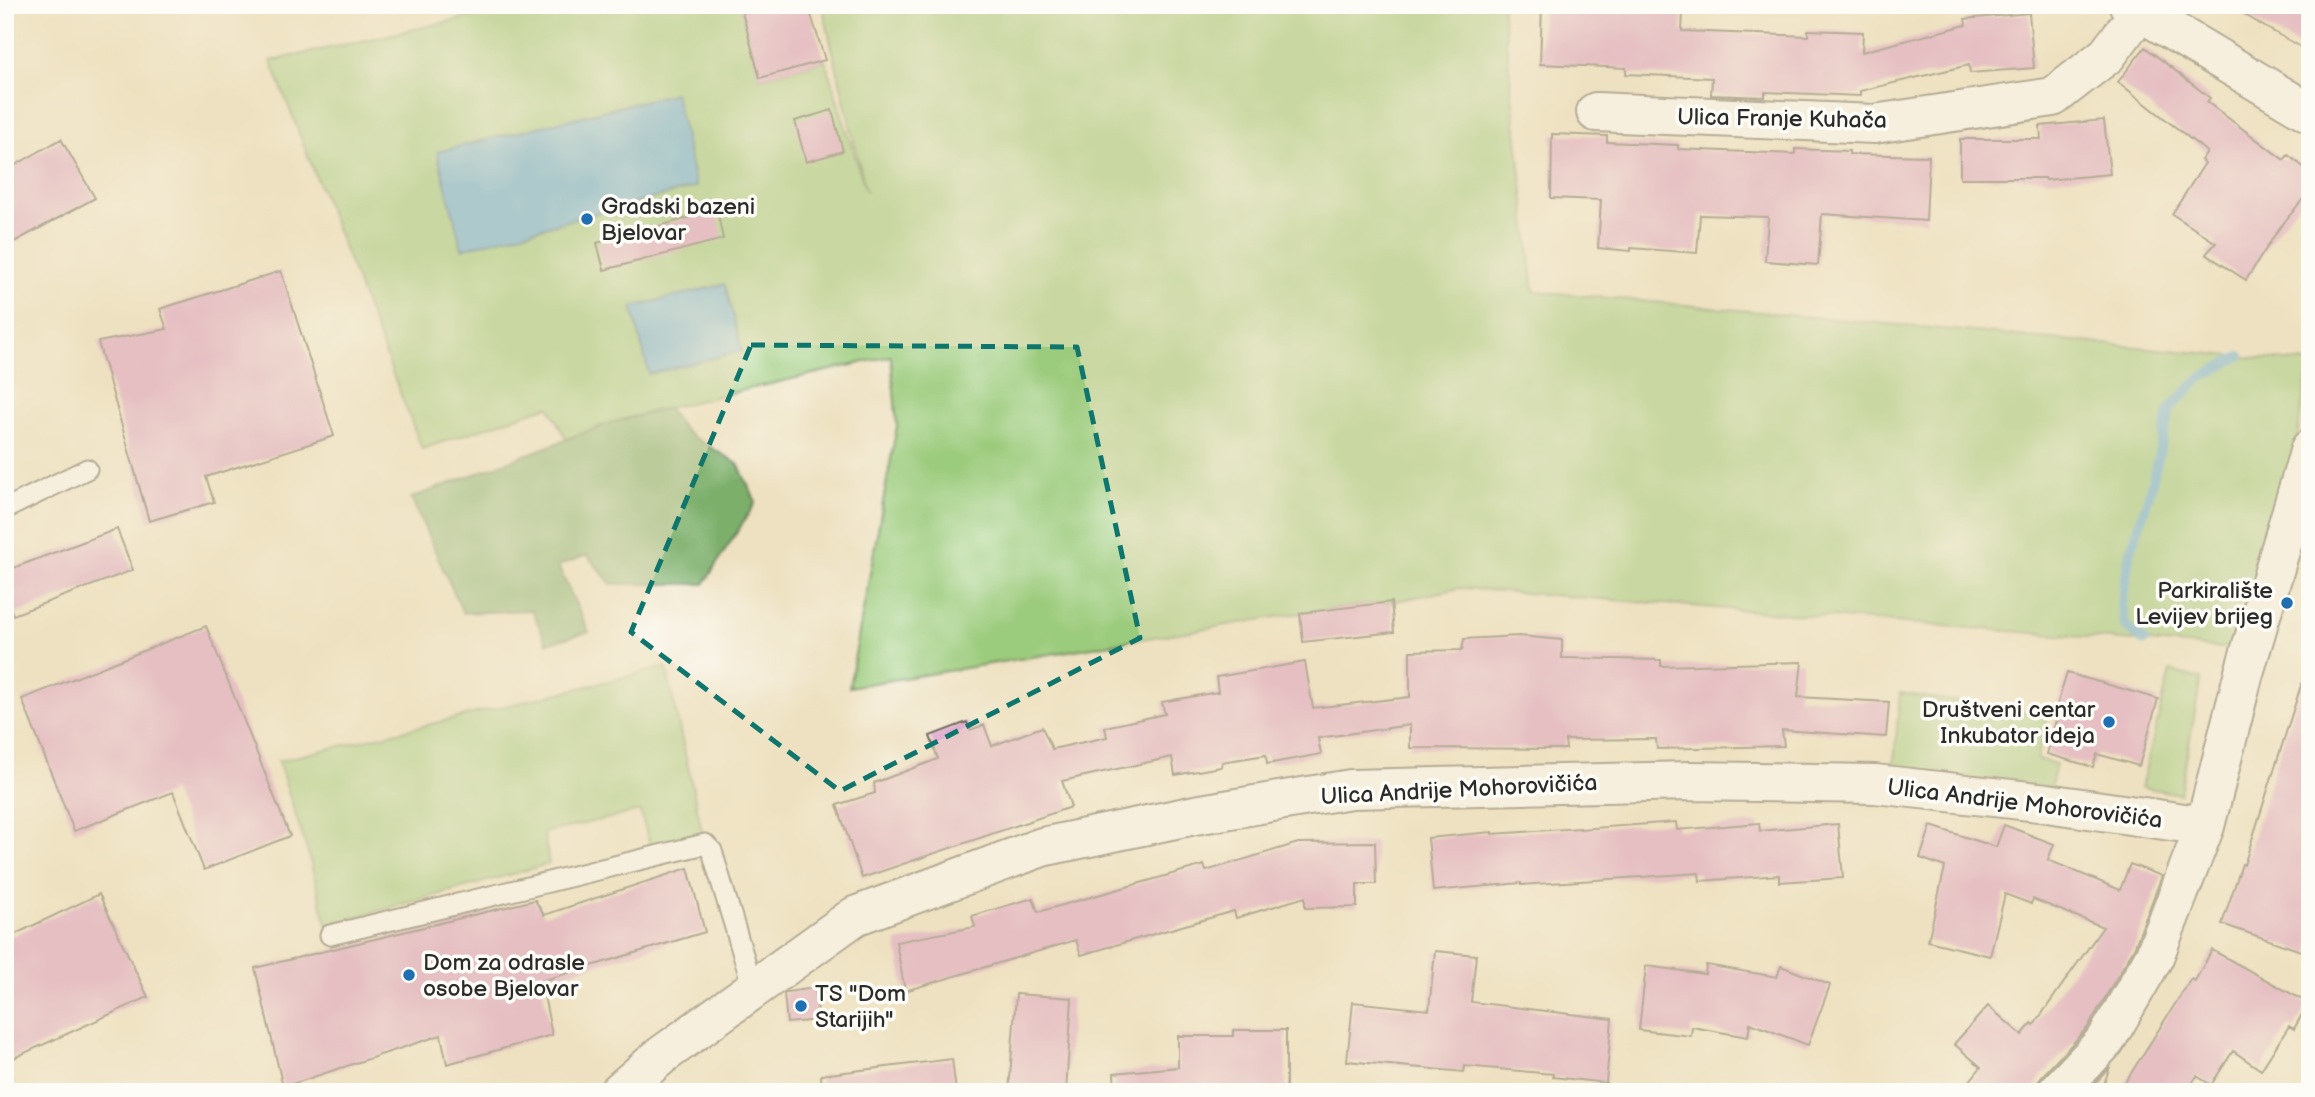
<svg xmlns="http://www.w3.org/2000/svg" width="2315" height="1097" font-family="'Balsamiq Sans',sans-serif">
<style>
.green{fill:#9bcb7b;stroke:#637b53;stroke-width:2}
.forest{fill:#7caf6b;stroke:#546d4b;stroke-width:2}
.water{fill:#5eabd7;stroke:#446b81;stroke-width:2}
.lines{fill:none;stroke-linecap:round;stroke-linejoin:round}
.stream{stroke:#5eabd7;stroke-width:10}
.building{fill:#db96c6}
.lane-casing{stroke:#6f6b60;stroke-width:23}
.street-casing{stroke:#6f6b60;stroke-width:42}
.lane{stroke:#fff;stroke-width:19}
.street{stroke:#fff;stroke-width:38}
.marked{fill:none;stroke:#0f766e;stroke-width:5;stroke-dasharray:14 9;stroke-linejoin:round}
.poi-dot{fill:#1f6fb2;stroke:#fdfcf7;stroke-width:2.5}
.labels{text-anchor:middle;stroke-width:7;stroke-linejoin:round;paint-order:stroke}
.street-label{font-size:23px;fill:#2b2b2b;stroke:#fdfcf7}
.poi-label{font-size:23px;fill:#2b2b2b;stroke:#fdfcf7;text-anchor:start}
</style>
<rect width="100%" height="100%" fill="#fdfcf7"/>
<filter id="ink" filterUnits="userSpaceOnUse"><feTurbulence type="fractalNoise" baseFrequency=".0143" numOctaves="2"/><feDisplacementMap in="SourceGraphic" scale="14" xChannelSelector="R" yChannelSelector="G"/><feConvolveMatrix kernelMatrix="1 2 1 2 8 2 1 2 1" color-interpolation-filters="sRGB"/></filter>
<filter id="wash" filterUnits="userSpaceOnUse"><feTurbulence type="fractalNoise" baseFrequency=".00686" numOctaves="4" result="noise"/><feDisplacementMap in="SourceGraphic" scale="28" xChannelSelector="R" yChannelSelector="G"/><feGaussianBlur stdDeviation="1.57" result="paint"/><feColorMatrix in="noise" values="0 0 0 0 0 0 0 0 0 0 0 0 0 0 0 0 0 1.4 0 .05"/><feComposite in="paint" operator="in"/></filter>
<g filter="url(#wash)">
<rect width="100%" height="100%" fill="#eee1c1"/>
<path class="green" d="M523,5H740L760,78L825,60L866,192L822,5H1502L1534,291L2309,363L2296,445L2236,649L1461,588L1391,602L1300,613L849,687L897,426L891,356L667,408L603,426L566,439L549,406L422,449L271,61Z
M666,667L705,844L653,856L640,811L544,833L549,864L327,925L308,853L278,761Z
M2170,671L2201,679L2180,794L2141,787Z
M1900,693L2048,715L2037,759L2056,764L2047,803L1892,785Z"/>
<path class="forest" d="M667,408L687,433L738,464L756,502L704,584H611L587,555L558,566L589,632L547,643L532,610L463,613L411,498L610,423Z"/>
<path class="water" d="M675,93L696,187L462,249L437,152Z
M725,284L742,351L649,374L632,307Z"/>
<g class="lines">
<path class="stream" d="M2144,641L2125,626L2122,604L2129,557L2148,498L2170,409L2199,379L2240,356"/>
</g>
<g id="blocks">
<path class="building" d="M740,5H808L825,60L760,78Z
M1542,5H1596V9L1683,12L1682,31L1808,36V30L1863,32L1862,52L1966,25L1965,19L2029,13L2034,68L1970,73L1969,65L1860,91V96L1765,92V97L1711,95L1712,78L1626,74V68L1540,64Z
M2229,5H2310V52L2265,27Z
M2145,47L2210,98L2207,102L2284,160L2288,155L2310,172V190L2278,230L2246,280L2206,254L2216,243L2172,214L2205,163L2201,160L2207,152L2118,82Z
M832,110L843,151L806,162L795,121Z
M2104,120L2110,174L2046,180L2045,178H1960V139H2041L2040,126Z
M1552,134L1607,136V142L1678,145V149L1795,154V149L1849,151V154L1929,156L1926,221L1822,214L1818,265L1765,261L1768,217L1700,215L1697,253L1631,248V251L1598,248L1601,200L1551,198Z
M61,139L95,198L5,247V171Z
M717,210L723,239L604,270L597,243Z
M281,271L334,436L206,477L214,502L149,521L98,342L167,329L160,309Z
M117,529L133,570L13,615L5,594V571Z
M1391,602L1394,632L1303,642L1300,613Z
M206,626L290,836L204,870L173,792L74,831L22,699Z
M1519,636L1562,640V658L1661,660V666L1802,662L1798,697L1889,702L1886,737L1782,730L1784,746L1657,749L1656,739L1565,740L1566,749L1410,748V725L1318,738L1321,754L1267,764L1266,755L1222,762L1221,767L1175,775L1172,757L1062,781L1071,807L862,878L837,805L875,793L874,783L938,759L930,736L967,722L970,730L984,725L992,746L1042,727L1052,749L1107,737L1105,727L1165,714L1162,702L1218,692L1216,677L1305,662L1313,708L1410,697V651L1462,650L1464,639Z
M2067,673L2158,699L2139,766L2097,754L2093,767L2047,754L2058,713L2055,712Z
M2304,676L2310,677V954L2222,924L2242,864L2244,865Z
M1676,822L1677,830L1759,823L1760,831L1838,824L1843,878L1779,882V875L1700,881L1699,873L1521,885V883L1433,891L1428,838L1492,832V834L1580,828V829Z
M2004,825L2054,844L2048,860L2120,890L2130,864L2162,876L2134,948L2088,1027L2041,1077L2036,1086V1092H1961L1981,1067L1954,1044L1988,1006L2022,1035L2032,1023L2034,1025L2103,927L2033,899L2031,904L2005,894L1990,956L1928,941L1945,867L1920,858L1931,826L1996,847Z
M1375,842L1376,884H1357V907L1305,908V897L1236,918L1234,911L1081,955L1076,940L905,991L896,942L975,927L972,916L1033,898L1038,912L1204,865L1206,871L1298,843Z
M688,868L705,932L541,981L552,1035L447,1064L441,1035L283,1087L255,968L535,900L544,915Z
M99,894L148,997L5,1062V939Z
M2212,950L2308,1003L2294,1029L2289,1026L2261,1070L2233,1051L2211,1085L2197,1076L2186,1092H2119L2191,979L2195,981Z
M1435,951L1476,955L1471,1002L1612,1019L1606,1083L1553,1077V1074L1465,1066L1464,1072L1347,1061L1353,1002L1429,1010Z
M1706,965L1777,977L1781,966L1830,985L1808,1045L1750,1023L1748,1037L1692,1027L1691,1036L1639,1030L1646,966L1705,974Z
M815,988L819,1020L787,1023L784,994L787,992Z
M1016,994L1072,998L1066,1092H1009Z
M1233,1030H1286V1092H1115L1114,1073L1178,1067V1036H1233Z
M952,1059L956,1092H822L821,1075Z
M2110,1067L2101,1092H2087Z"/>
</g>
</g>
<g filter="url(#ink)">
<use href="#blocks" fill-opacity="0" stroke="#6f6b60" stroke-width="2"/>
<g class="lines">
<g class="lane-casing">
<path id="lane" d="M5,509L87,469
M330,935L705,844L712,851L753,988"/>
</g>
<g class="street-casing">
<path id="street" d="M2129,5L2310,113
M1596,112L1874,124L2053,97L2107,55L2140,11
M619,1092L662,1055L855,916L1042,847L1195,815L1351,789L1691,781L1875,784L2047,803L2205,826
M2057,1092L2106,1040L2154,957L2205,826L2243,676L2310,449"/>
</g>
<use href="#lane" class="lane"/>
<use href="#street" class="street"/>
</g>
</g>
<path d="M0 0H2315V1097H0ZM751,345L1077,347L1140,638L840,791L631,632Z" fill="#eee1c1" fill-opacity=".55" fill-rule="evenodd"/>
<path class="marked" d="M751,345L1077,347L1140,638L840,791L631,632Z"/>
<g class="poi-dot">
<circle cx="587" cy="219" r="7"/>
<circle cx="2287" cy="603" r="7"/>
<circle cx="2109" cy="722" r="7"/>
<circle cx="409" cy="975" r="7"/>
<circle cx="801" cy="1006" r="7"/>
</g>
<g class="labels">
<g class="street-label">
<text transform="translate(1782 118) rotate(1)" y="8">Ulica Franje Kuhača</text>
<text transform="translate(1459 789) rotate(-3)" y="8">Ulica Andrije Mohorovičića</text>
<text transform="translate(2025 803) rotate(7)" y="8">Ulica Andrije Mohorovičića</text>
</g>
<g class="poi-label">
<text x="601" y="214">Gradski bazeni<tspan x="601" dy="26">Bjelovar</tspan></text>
<text x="2273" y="598" text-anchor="end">Parkiralište<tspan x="2273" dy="26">Levijev brijeg</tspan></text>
<text x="2095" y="717" text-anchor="end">Društveni centar<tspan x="2095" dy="26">Inkubator ideja</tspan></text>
<text x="423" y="970">Dom za odrasle<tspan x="423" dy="26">osobe Bjelovar</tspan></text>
<text x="815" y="1001">TS "Dom<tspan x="815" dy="26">Starijih"</tspan></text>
</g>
</g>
<rect width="2315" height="1097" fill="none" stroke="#fdfcf7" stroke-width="28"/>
</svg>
